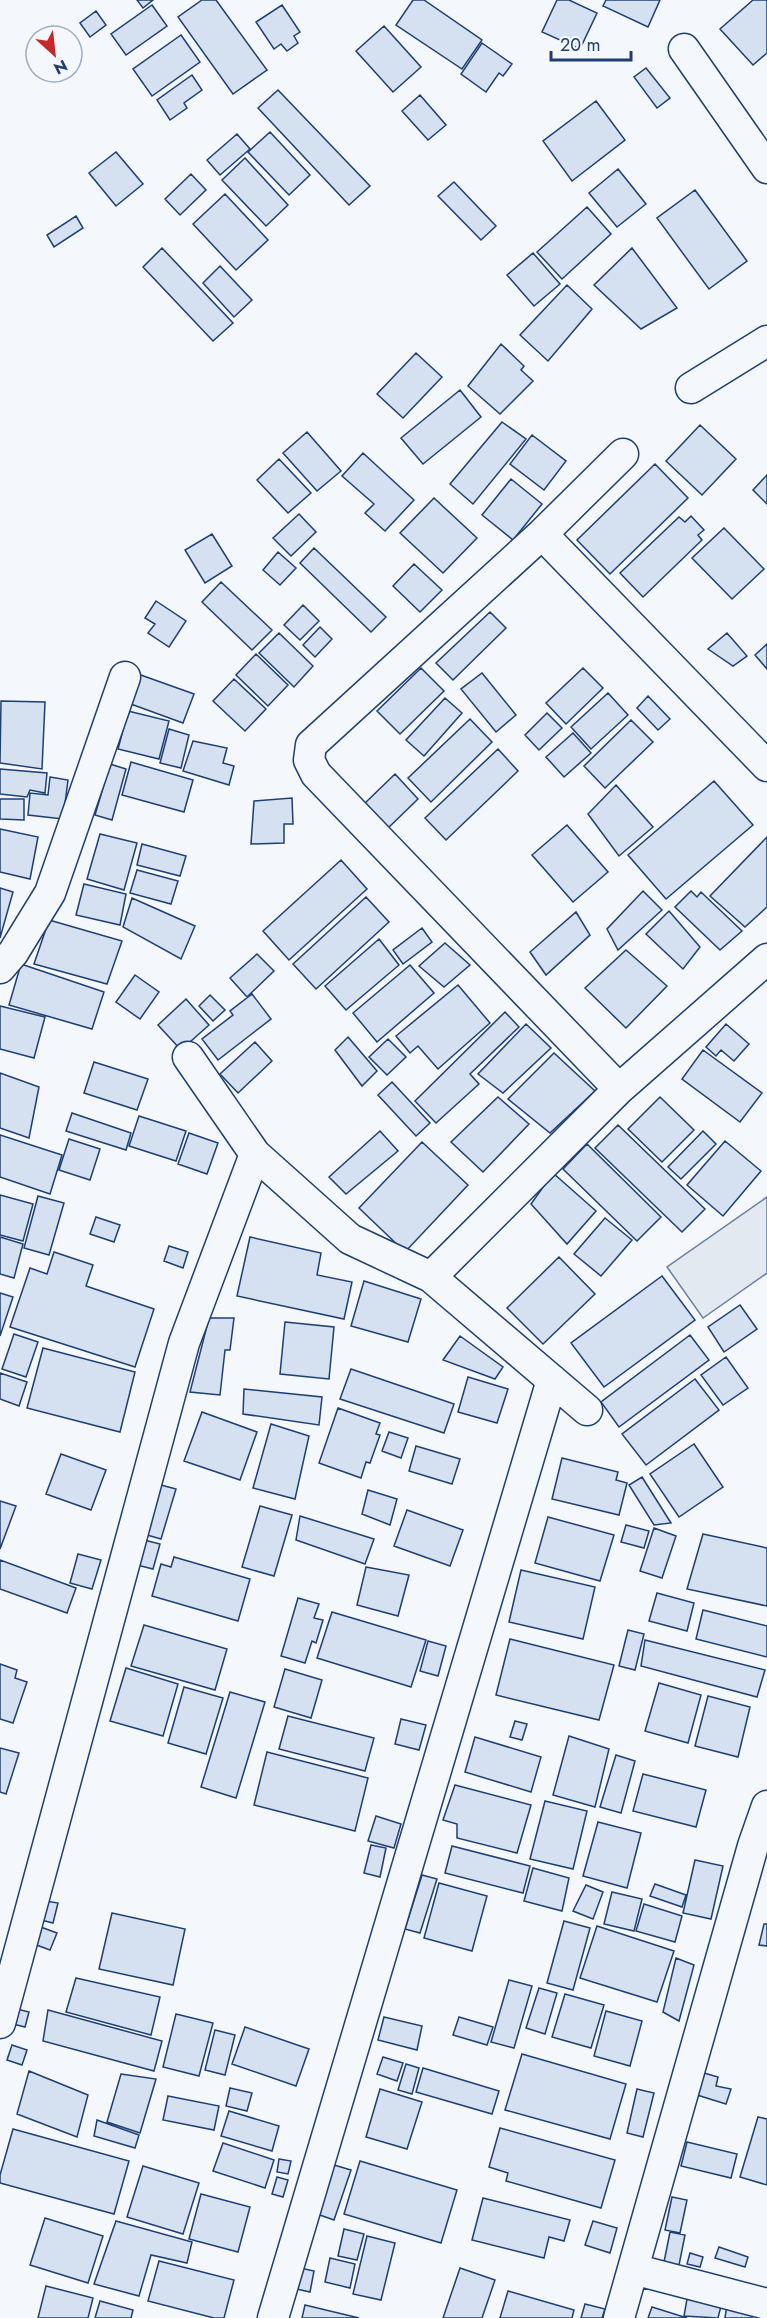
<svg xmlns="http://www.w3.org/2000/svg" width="767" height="2318" font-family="Jost,sans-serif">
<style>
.green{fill:#e3e9f0;stroke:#687fa3;stroke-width:1.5}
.building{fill:#d5e0f0;stroke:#1d3f73;stroke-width:1.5}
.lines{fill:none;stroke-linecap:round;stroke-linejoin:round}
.minor-casing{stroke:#1d3f73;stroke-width:33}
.minor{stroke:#f4f7fb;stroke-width:30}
</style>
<rect width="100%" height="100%" fill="#f4f7fb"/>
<path class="green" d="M767,1197V1273L703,1318L667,1267Z"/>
<path class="building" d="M137,0H153L143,8Z
M202,0H216L267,70L233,94L178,17Z
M413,0H424L482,40L462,69L396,25Z
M557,0H569L597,13L580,49L542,32Z
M606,0H660L648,27L603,6Z
M753,0H767V53L753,65L720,29Z
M152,5L167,26L126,55L111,34Z
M282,5L300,32L294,36L298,43L287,51L281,44L274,49L256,22Z
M96,11L106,25L90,37L80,23Z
M384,26L421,67L393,92L356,51Z
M181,35L200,62L152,96L133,69Z
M482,43L512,64L503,76L499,73L486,92L461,74Z
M646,68L670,98L657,108L634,77Z
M192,75L202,90L184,103L187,108L170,120L157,100Z
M278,90L370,186L349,205L258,108Z
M420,95L446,125L428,140L402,111Z
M596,101L625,140L572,181L543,141Z
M270,132L310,175L289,195L248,152Z
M237,134L250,149L220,175L207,160Z
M116,152L143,184L116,206L89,173Z
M245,158L288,205L266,226L222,180Z
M618,169L646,204L617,227L589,193Z
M191,174L206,190L180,215L165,199Z
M454,182L496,226L481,240L438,196Z
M695,190L747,261L709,289L657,218Z
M225,194L268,240L236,270L193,224Z
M587,207L611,234L562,279L537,252Z
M76,216L83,228L54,247L47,235Z
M162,248L233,323L213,341L143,267Z
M632,248L677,308L641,329L594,285Z
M533,253L560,284L534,306L507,275Z
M220,266L252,300L234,317L203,283Z
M567,285L592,309L548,361L520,335Z
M501,344L524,366L521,370L533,381L500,414L468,386Z
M416,353L442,377L403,418L377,394Z
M460,390L481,417L423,464L401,438Z
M502,422L526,439L473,504L450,484Z
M700,425L736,459L702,495L666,461Z
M307,432L341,471L317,491L283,453Z
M532,435L566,461L544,490L510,464Z
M363,453L414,500L385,531L365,513L374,504L342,476Z
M279,459L311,493L288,513L257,480Z
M655,464L688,498L610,574L577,540Z
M767,475V504L753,490Z
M511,479L542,504L513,540L482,515Z
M434,498L477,538L443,573L400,533Z
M299,514L316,532L291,556L273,538Z
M691,516L704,530L698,535L702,540L643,597L620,573L679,517L685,522Z
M724,528L764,569L732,599L692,558Z
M212,534L232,566L205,583L185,550Z
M314,548L386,617L371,632L300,563Z
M278,552L296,568L280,585L263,570Z
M414,564L442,590L420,612L393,586Z
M221,582L272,630L252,650L202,602Z
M156,601L186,621L169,647L148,633L155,624L145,618Z
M303,605L319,621L300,640L284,625Z
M490,612L506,628L453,680L436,663Z
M320,627L332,639L315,657L303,645Z
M279,633L313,666L294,687L259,653Z
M727,633L747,656L733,666L708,649Z
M767,644V669L755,655Z
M256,654L288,685L268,706L236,675Z
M421,668L444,691L400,734L377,711Z
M583,668L603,688L566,724L546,703Z
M482,673L516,715L496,732L461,689Z
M138,674L194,694L183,723L128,703Z
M234,679L266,709L245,731L213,701Z
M608,693L628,715L591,749L571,727Z
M648,696L670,719L658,730L637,708Z
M445,698L462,713L424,756L406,740Z
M1,701L45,702L42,769L0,763Z
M128,711L169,721L159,759L118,749Z
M547,713L562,728L539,750L525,735Z
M470,719L492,742L431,802L408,778Z
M631,720L653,742L605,788L584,766Z
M169,729L189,735L181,768L160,763Z
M573,733L591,753L564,777L546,757Z
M193,741L227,748L223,763L234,766L229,785L183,771Z
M498,749L518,771L446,840L425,818Z
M131,762L193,780L184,812L122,795Z
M110,764L126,769L112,820L95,815Z
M0,769L47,773L45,793L30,790L27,797L0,794Z
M395,774L418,799L385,831L361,807Z
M50,777L68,780L63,819L28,815L30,793L48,795Z
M714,781L753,825L666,899L628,855Z
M616,785L653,827L619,856L588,814Z
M292,798L293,824H284V843L251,844L254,801Z
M0,799H24V820L0,819Z
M567,825L608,872L573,902L532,855Z
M0,829L38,837L30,879L0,872Z
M100,834L137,843L124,890L87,879Z
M767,837V907L745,927L710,896Z
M142,844L186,856L180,876L137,865Z
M341,860L367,889L289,960L263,931Z
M137,870L178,881L171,904L130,893Z
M84,884L126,894L120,925L76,915Z
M0,888L13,892L0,938Z
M643,891L662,910L618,950L607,929Z
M691,891L697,897L701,892L742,931L720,950L675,907Z
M366,897L389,922L316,989L293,964Z
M132,898L195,926L181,959L123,927Z
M669,911L700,947L683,969L646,934Z
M576,912L590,935L546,975L530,952Z
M49,920L122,941L107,984L34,964Z
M422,928L432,942L403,964L393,950Z
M379,939L399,965L346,1010L325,986Z
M445,943L470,965L444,987L419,966Z
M626,950L667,986L626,1028L585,988Z
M257,954L274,971L247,997L230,978Z
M21,964L104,992L92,1029L9,1005Z
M410,965L434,993L377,1042L353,1013Z
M135,975L159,992L140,1019L116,1002Z
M458,985L490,1023L438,1069L418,1046L410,1053L396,1036Z
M252,994L271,1019L218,1060L202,1039L233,1015L230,1011Z
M210,995L225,1010L213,1021L199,1006Z
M186,999L209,1025L181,1050L158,1025Z
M0,1006L45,1017L34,1058L0,1049Z
M505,1012L519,1027L470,1074L479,1084L436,1123L415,1101Z
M526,1024L551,1048L503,1093L478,1074Z
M726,1024L749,1044L734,1061L721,1050L716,1056L706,1047Z
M348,1037L377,1071L362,1086L335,1050Z
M388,1039L406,1057L387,1075L369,1057Z
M255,1042L272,1061L238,1093L220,1074Z
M703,1050L762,1093L740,1122L682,1079Z
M554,1053L595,1091L550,1133L508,1099Z
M94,1062L148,1079L137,1110L84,1093Z
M0,1073L39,1087L29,1138L0,1128Z
M392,1082L430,1123L416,1136L378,1095Z
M498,1097L529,1124L483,1172L451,1142Z
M660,1097L694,1130L662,1162L628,1129Z
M72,1113L131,1133L126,1150L66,1131Z
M139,1116L186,1131L176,1161L129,1146Z
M618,1125L705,1209L682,1232L595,1148Z
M380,1131L398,1151L346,1194L329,1177Z
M703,1131L716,1144L681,1179L668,1167Z
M189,1133L218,1143L207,1174L178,1164Z
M0,1135L62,1155L50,1194L0,1177Z
M69,1139L100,1149L90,1180L59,1170Z
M725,1141L761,1171L723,1216L687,1185Z
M422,1142L468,1185L405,1252L359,1208Z
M587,1144L661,1217L637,1241L563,1169Z
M553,1173L596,1211L567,1244L531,1204Z
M0,1195L33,1204L23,1241L0,1235Z
M38,1196L64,1203L49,1255L24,1248Z
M96,1217L120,1225L114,1242L90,1234Z
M605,1218L632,1240L601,1276L574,1254Z
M0,1237L23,1244L14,1278L0,1274Z
M250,1237L321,1253L317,1275L352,1282L344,1319L237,1296Z
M169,1246L188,1252L183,1268L164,1261Z
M54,1252L93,1265L86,1286L154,1309L135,1367L10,1327L30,1268L47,1274Z
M559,1257L595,1294L543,1344L507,1308Z
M662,1276L695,1320L604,1387L571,1343Z
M364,1281L421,1299L408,1342L351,1326Z
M0,1293L13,1297L0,1336Z
M740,1305L757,1329L724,1352L708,1327Z
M209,1318H234L230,1350H225L220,1395L190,1392Z
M285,1322L334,1327L329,1379L280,1374Z
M14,1334L38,1342L26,1377L2,1369Z
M690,1335L709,1360L619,1427L601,1402Z
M460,1336L503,1367L495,1379L443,1360Z
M43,1348L135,1372L120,1432L27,1408Z
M726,1357L748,1388L723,1405L701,1375Z
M351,1369L454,1404L444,1433L340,1399Z
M0,1373L27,1382L19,1406L0,1399Z
M468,1377L508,1389L497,1423L458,1412Z
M695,1379L719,1410L646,1465L622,1434Z
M244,1389L322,1397L319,1425L243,1414Z
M338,1408L380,1423L376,1434L380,1435L370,1463L366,1462L361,1478L319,1463Z
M202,1412L257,1432L240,1480L184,1461Z
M271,1424L309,1436L295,1499L253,1488Z
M389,1432L408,1438L401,1458L382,1451Z
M694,1444L723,1487L679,1517L650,1474Z
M416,1446L460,1459L452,1484L409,1471Z
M61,1454L106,1470L91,1510L46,1494Z
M562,1458L618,1472L616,1480L627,1483L619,1515L552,1499Z
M642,1477L671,1523L654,1525L629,1485Z
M161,1485L176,1489L161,1539L147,1535Z
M368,1490L397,1499L390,1525L362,1514Z
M0,1501L16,1506L0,1549Z
M260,1506L292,1515L274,1576L242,1567Z
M407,1510L463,1530L450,1566L394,1546Z
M300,1516L374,1539L365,1564L296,1540Z
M548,1517L614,1535L600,1581L535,1563Z
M626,1525L649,1531L644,1548L621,1542Z
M654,1528L676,1536L662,1578L640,1571Z
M703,1534L767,1548V1606L687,1589Z
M144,1540L160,1544L153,1569L137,1565Z
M78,1554L101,1560L92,1589L70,1583Z
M174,1557L250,1579L238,1621L152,1596L161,1564L171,1567Z
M0,1560L76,1588L67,1613L0,1589Z
M366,1567L409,1575L398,1616L357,1605Z
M521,1570L595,1587L583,1639L509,1622Z
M657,1593L694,1603L687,1631L649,1621Z
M298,1598L319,1604L314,1618L323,1620L316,1643L312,1641L305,1663L281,1656Z
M703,1610L767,1626V1657L696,1639Z
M332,1612L426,1640L411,1687L317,1658Z
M144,1625L227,1649L215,1690L131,1666Z
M628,1630L644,1634L635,1670L619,1666Z
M510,1639L614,1665L599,1720L496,1695Z
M645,1640L765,1670L757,1697L641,1666Z
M428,1641L446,1646L438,1676L420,1671Z
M0,1664L17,1670L15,1678L27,1682L13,1723L0,1719Z
M126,1668L178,1684L163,1736L110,1721Z
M285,1669L322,1680L311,1718L274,1707Z
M659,1683L701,1695L688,1743L645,1731Z
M184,1687L223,1698L206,1754L168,1743Z
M230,1692L265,1702L236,1798L201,1787Z
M708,1696L750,1707L738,1757L695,1746Z
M288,1716L374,1738L365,1771L279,1749Z
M401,1719L426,1725L419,1750L395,1744Z
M515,1721L527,1724L522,1740L510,1737Z
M569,1736L609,1749L595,1807L553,1795Z
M475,1737L541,1757L531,1792L465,1772Z
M0,1748L19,1753L6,1794L0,1792Z
M267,1752L368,1778L355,1831L254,1805Z
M616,1755L635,1761L621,1813L600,1807Z
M643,1774L706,1790L696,1827L633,1811Z
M455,1785L531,1805L517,1853L457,1838V1824L443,1820Z
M545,1801L587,1811L573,1869L530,1859Z
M376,1816L401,1824L394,1848L368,1841Z
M598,1822L641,1833L627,1888L583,1876Z
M371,1845L386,1848L380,1877L364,1873Z
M452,1846L530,1866L523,1893L445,1873Z
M695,1860L723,1866L711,1919L683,1913Z
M533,1868L569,1878L562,1911L524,1901Z
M422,1875L437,1879L420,1933L405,1929Z
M439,1883L487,1896L472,1951L424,1938Z
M655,1884L686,1895L682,1907L650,1896Z
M586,1885L603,1892L593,1919L573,1911Z
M612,1892L642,1899L634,1931L604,1924Z
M46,1901L58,1903L53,1923L41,1920Z
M644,1904L682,1916L675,1942L636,1931Z
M112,1913L185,1929L173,1985L99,1969Z
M564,1921L590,1928L573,1990L547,1983Z
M764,1924H767V1946L759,1945Z
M38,1926L57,1933L50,1950L31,1943Z
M597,1926L674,1951L657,2002L580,1978Z
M676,1958L694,1965L679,2021L663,2012Z
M76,1978L160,1997L151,2035L66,2012Z
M509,1980L532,1986L514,2048L491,2042Z
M539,1988L557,1993L545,2034L526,2028Z
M565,1994L604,2005L591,2048L552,2037Z
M13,2008L29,2012L25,2027L9,2023Z
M48,2010L162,2041L154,2071L43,2041Z
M606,2011L642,2021L630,2066L594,2056Z
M176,2014L213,2023L199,2076L163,2067Z
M384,2017L422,2026L417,2050L378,2040Z
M459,2017L493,2027L487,2045L453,2035Z
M245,2027L309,2049L296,2086L232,2064Z
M215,2030L235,2035L225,2075L205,2070Z
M12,2045L27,2050L22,2065L7,2060Z
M522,2054L626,2084L610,2139L505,2110Z
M383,2057L403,2063L397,2081L377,2074Z
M406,2064L419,2068L412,2094L398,2090Z
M423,2068L499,2091L492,2114L416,2092Z
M29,2071L88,2095L77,2137L17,2114Z
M704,2073L718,2077L716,2086L731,2089L726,2104L697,2095Z
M121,2074L156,2079L140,2133L107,2122Z
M230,2088L252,2093L247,2111L226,2106Z
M380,2089L422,2102L407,2149L366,2137Z
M637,2089L654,2093L643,2137L627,2133Z
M168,2096L219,2106L214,2130L163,2120Z
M229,2111L279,2126L272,2151L221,2136Z
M758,2117L767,2119V2185L740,2177Z
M97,2120L139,2135L135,2148L94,2136Z
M500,2128L615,2160L601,2208L506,2181L508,2173L489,2167Z
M13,2129L129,2161L114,2214L0,2183V2175Z
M687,2142L737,2154L731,2178L681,2166Z
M223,2143L274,2160L265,2188L213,2171Z
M279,2159L291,2161L288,2174L277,2172Z
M360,2161L457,2190L441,2243L344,2214Z
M334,2165L351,2170L334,2220L317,2214Z
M143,2166L199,2183L183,2234L127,2217Z
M277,2177L288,2180L283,2197L272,2194Z
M201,2194L250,2207L238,2252L189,2239Z
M672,2197L687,2200L680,2233L665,2230Z
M483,2198L570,2220L564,2241L549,2237L544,2258L472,2240Z
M45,2218L103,2236L88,2283L30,2265Z
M116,2221L192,2242L187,2263L151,2255L139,2296L94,2284Z
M593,2221L617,2228L610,2253L585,2245Z
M344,2229L364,2234L357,2260L338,2256Z
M670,2232L685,2235L679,2265L664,2262Z
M367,2236L395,2243L381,2300L353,2294Z
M719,2247L748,2257L745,2267L715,2258Z
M690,2253L703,2257L700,2267L687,2264Z
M330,2258L355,2264L350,2288L325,2282Z
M159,2261L234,2280L224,2318H214L148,2301Z
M296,2267L314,2271L310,2292L292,2288Z
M460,2268L495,2280L482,2318H443Z
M46,2286L93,2298L88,2318H38Z
M508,2291L574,2310L572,2318H500Z
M687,2299L721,2306L718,2318L684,2316Z
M100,2301L133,2310L131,2318H95Z
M585,2304L605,2309L602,2318H581Z
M727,2304L753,2310L752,2318H725Z
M305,2305L359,2318H302Z
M652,2307L687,2318H648Z"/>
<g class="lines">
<g class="minor-casing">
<path id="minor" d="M684,49L767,168
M691,388L767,341
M542,534L767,766
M0,968L13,953L50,893L125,677
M188,1057L255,1154L350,1239L431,1277L587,1410
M619,1089L316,774L309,760L311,745L542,534L623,454
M431,1277L619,1089L767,959
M0,2023L184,1343L255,1154
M633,2269L767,2304
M273,2318L552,1380
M619,2318L753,1846L767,1806"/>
</g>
<use href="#minor" class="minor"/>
</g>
<g transform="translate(54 54) rotate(153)"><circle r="28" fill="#f4f7fb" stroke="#9eadc5" stroke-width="1.5"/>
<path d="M0-4.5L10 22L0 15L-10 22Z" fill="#c62828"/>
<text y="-9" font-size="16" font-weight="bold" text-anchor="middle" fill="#1d3f73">N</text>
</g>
<path d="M551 51v9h80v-9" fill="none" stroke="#1d3f73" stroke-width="3"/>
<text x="560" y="51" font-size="18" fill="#1d3f73" stroke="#f4f7fb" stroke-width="4.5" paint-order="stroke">20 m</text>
</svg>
